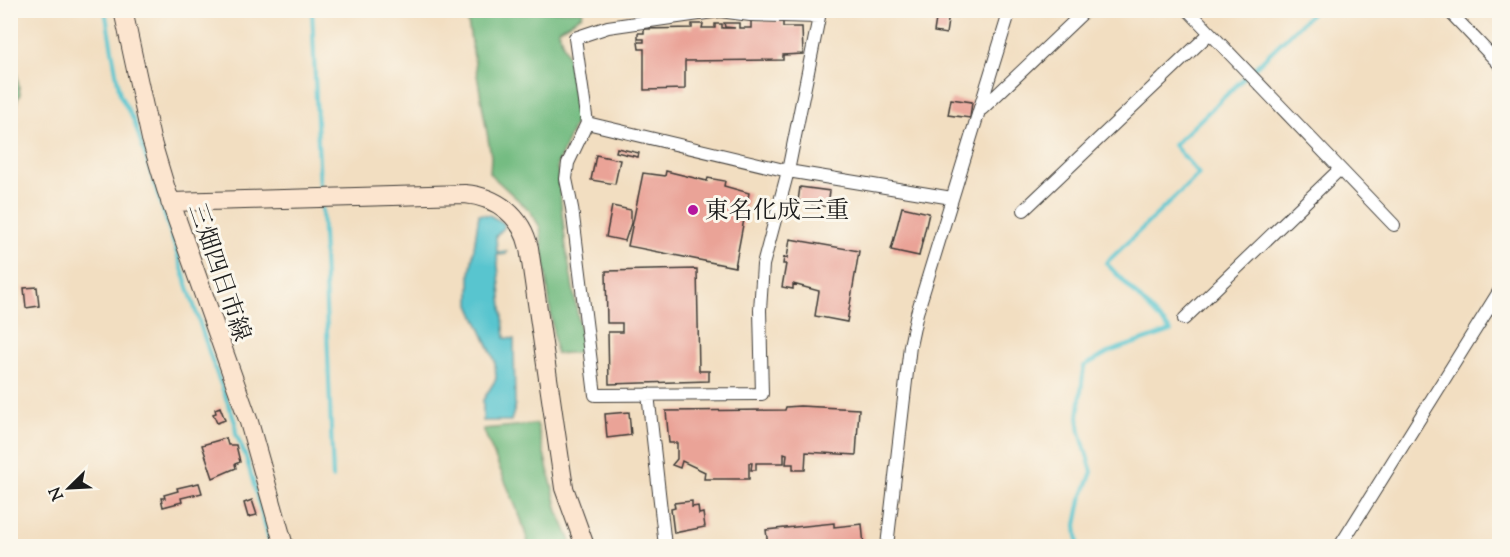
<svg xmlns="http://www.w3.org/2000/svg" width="1510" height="557" font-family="'Sorts Mill Goudy','Noto Serif JP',serif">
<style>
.forest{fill:#74bc82;stroke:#486c4f;stroke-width:1.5}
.water{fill:#58c5cf;stroke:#3a7076;stroke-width:1.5}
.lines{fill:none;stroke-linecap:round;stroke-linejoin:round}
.stream{stroke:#58c5cf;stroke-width:4}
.building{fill:#eaa397}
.street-casing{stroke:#3c3935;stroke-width:14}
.secondary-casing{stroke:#3c3935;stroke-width:20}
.street{stroke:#fff;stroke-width:12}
.secondary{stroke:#fce5cf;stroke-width:18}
.poi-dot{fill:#b5179e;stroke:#fbf7ec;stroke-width:2}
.labels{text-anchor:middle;stroke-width:6;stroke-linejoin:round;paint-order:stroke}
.poi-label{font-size:24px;fill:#1c1c1c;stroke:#fbf7ec;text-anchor:start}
.street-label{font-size:24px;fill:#1c1c1c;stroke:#fbf7ec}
</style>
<rect width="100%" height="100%" fill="#fbf7ec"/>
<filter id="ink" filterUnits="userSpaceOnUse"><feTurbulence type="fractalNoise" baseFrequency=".0167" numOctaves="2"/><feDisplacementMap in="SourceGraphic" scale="12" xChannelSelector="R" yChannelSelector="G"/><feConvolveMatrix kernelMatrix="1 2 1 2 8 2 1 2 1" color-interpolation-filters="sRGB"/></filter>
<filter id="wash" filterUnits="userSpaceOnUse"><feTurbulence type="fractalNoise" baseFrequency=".008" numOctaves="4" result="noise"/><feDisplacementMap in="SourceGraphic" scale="24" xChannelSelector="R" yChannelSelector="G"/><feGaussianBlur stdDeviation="1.35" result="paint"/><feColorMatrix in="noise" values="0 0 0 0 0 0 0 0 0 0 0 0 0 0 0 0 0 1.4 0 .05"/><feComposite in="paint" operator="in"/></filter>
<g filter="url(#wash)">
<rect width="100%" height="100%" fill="#f2dec1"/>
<path class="forest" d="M466,11H583L582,15L558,30L571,66L580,112L557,165L566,248L584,352L556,354L540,227L530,211L490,174L491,156Z
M11,39L20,94L11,114H10Z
M537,424L558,511L573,546H529L521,519L483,429Z"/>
<path class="water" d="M479,214L489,215L504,223V228L496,236L497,252L507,251L506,254L497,255L505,338L514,339L515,408L511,421H483V400L496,379L495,361L470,305V274Z"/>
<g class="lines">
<path class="stream" d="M105,10L120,95L134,121L212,361L235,422L236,434L246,457L271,546
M312,10L320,187
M322,208L333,478
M1078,546L1076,525L1081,500L1092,472L1080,432L1078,417L1084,366L1111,351L1171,331L1106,263L1199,174L1174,145L1315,10"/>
</g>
<g id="blocks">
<path class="building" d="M937,13L949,14L946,34L934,32Z
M751,21H783V27H802L803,54L783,55V60L685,61V89L644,90V49H639L638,42H644V39H638V33H644V29L692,28V24H703L702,28H715V24H722V28H735L725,27L724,23H739V28H751Z
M951,99L972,102L970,118L948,115Z
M617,148L639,153L638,157L616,152Z
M596,155L620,160L615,184L591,180Z
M666,171L707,181L708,178L725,181L724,186L749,193L735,267L628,246L643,173L665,176Z
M800,187L830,191L828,206H812V203L798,201Z
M612,206L631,210V223L625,241L606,237Z
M902,207L929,213L919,256L891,250Z
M790,239L859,251L847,322L815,316L819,291L793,284V289L782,287L786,264H783L784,257L787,258Z
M697,269L699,371H709V381L609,384L608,332H622V323H607L606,271Z
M37,287L39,306L26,308L24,288Z
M800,406L859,409L856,455L806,452L805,470H793V464H786L787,454L784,453V463H756V470H751L752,463H749V479H704L705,472L682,461L680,468L672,465L677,459V443H669L666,411L785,410L786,407Z
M220,407L225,420L217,423L213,414L216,413L215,409Z
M629,412L631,435L607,438L605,414Z
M226,438L228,445H236L240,462L235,464L236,468L213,478L202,445Z
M199,483L202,493L181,498L182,502L163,507L161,498H165L164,495L178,491L177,488Z
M252,500L257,515L248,517L244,503Z
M692,501V507L698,506L699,514L703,513L705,527L674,533L671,509L675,508L674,503Z
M834,523V527L862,524L864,546H768L766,530Z"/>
</g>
</g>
<g filter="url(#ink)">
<use href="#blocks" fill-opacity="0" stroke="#3c3935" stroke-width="1.5"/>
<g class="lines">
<g class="street-casing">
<path id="street" d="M1188,10L1394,225
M1448,10L1500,65
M720,11L750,15L819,17L788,171L763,265L760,310L762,394L595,395L572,208L566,179L568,163L587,123L575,38L608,27Z
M982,109L1086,10
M587,123L788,171L952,198
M1024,210L1210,33
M1184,319L1340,169
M648,394L665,546
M887,546L910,346L917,313L1010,10
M1340,546L1500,290"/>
</g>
<g class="secondary-casing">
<path id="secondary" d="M123,10L151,139L166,189L249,422L284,546
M170,202L465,194C497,197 522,216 529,248L564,488L585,546"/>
</g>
<use href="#street" class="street"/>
<use href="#secondary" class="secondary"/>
</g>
</g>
<circle class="poi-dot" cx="693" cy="210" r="6"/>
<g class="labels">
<g class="poi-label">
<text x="705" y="218">東名化成三重</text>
</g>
<g class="street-label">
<text transform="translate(220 272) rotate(71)" y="8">三畑四日市線</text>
</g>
</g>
<rect width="1510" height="557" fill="none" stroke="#fbf7ec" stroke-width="36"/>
<g transform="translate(69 488) rotate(246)" stroke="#fbf7ec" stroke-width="4.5" paint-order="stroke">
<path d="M0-4.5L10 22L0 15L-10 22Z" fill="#1c1c1c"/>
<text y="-9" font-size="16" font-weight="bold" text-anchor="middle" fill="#1c1c1c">N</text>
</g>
</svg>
